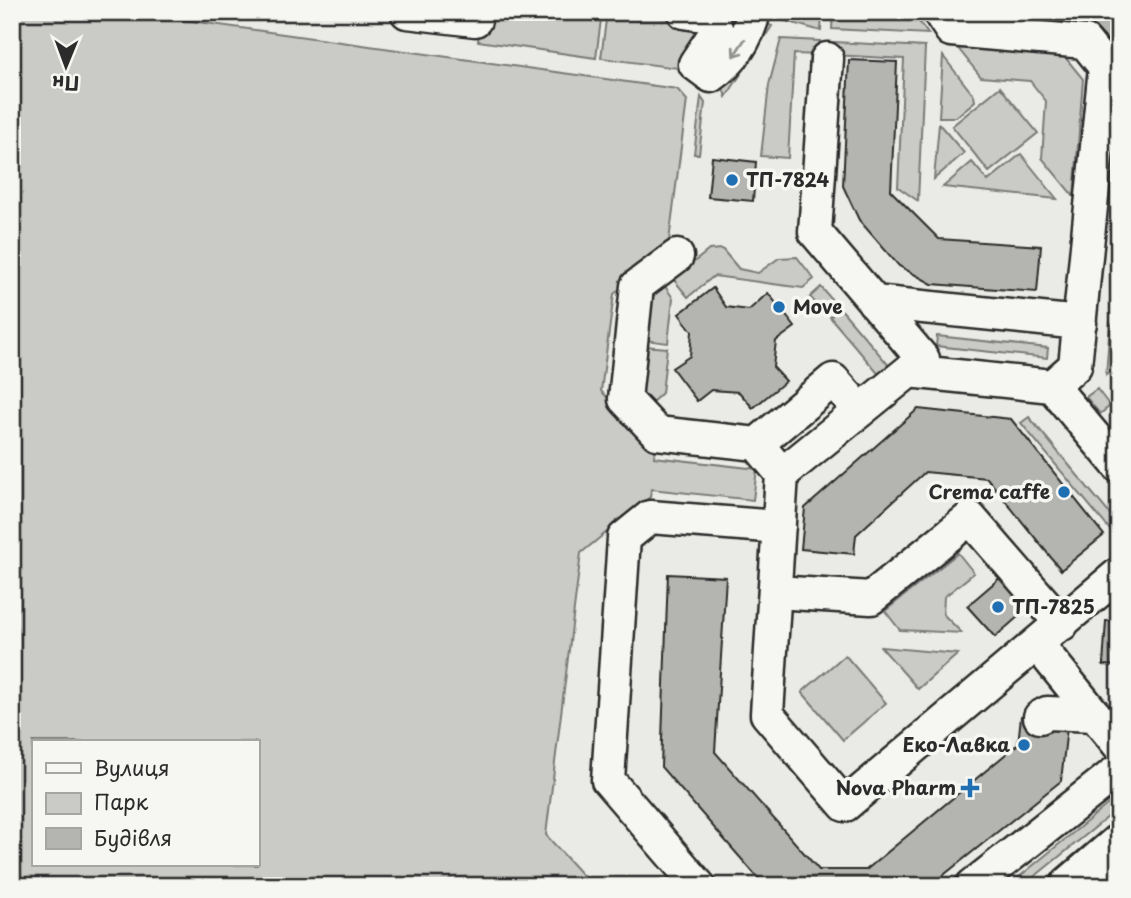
<svg xmlns="http://www.w3.org/2000/svg" width="1131" height="898" font-family="'Playpen Sans',sans-serif">
<style>
.green{fill:#cacac7;stroke:#7a7a79;stroke-width:2;fill-rule:evenodd}
.building{fill:#b4b4b1;stroke:#2b2b2b;stroke-width:2}
.lines{fill:none;stroke-linecap:round;stroke-linejoin:round}
.minor-casing{stroke:#2b2b2b;stroke-width:37}
.major-casing{stroke:#2b2b2b;stroke-width:44}
.minor{stroke:#f6f6f2;stroke-width:32}
.major{stroke:#f6f6f2;stroke-width:38}
.oneway{stroke:#90908e}
.poi-dot{fill:#1f6fb2;stroke:#f6f6f2;stroke-width:2.5}
.labels{text-anchor:middle;stroke-width:7;stroke-linejoin:round;paint-order:stroke}
.poi-label{font-size:19px;font-weight:bold;fill:#2b2b2b;stroke:#f6f6f2;text-anchor:start}
</style>
<rect width="100%" height="100%" fill="#eaeae6"/>
<filter id="ink" filterUnits="userSpaceOnUse"><feTurbulence type="fractalNoise" baseFrequency=".0143" numOctaves="2"/><feDisplacementMap in="SourceGraphic" scale="14" xChannelSelector="R" yChannelSelector="G"/><feConvolveMatrix kernelMatrix="1 2 1 2 8 2 1 2 1" color-interpolation-filters="sRGB"/></filter>
<g filter="url(#ink)">
<path class="green" d="M12,12H127L677,89L687,100L668,249L614,294L601,391L655,447L654,457L757,469L753,500L651,489L650,497L581,553L546,835L592,886H12ZM33,742H257V865H33Z
M482,12H602L596,58L478,41Z
M607,12H621L714,25L685,69L601,58Z
M778,12H822L821,31L775,18Z
M833,12H912L928,34L832,29Z
M757,20L772,26L726,97L719,77Z
M781,39L820,41V55L794,54L788,158L761,156L769,85Z
M834,42L925,47L918,201L898,187L904,59L834,55Z
M957,47L1065,57L1083,79L1074,197L1042,158L1046,101L1030,81L981,77Z
M943,56L974,96L975,101L956,117H939Z
M1000,87L1038,133L989,172L952,126Z
M701,97L705,103L699,154H694Z
M939,124L964,153L934,179Z
M1021,154L1057,199L943,187L972,162L988,181Z
M722,249L739,269L758,273L779,258L797,257L814,279L803,288L714,276L688,297L673,279L709,250Z
M664,285L673,298L668,343L644,340L650,295Z
M821,287L833,301L822,310L810,297Z
M840,308L892,369L881,377L830,317Z
M1110,323L1119,333V364L1106,375Z
M937,336L1048,348L1047,358L936,346Z
M644,346L667,348L662,393L650,404L638,391Z
M1097,389L1110,406L1100,414L1086,397Z
M1029,417L1118,524L1110,530L1021,423Z
M958,553L974,573L944,597L943,614L962,633L900,630L885,611Z
M881,647L958,654L918,689Z
M845,655L886,703L843,740L802,692Z
M1119,795V808L1023,886H1008Z"/>
<path class="building" d="M1051,12H1119V53L1084,15Z
M849,60L897,62L891,191L939,239L1041,246L1037,292L932,284L899,266L859,220L843,186Z
M1119,138V184L1114,183Z
M712,157L756,162L753,201L708,197Z
M713,288L726,307L749,310L768,293L795,327L776,341L773,367L786,381L753,408L739,392L711,390L697,401L672,368L690,356L692,331L679,314Z
M918,409L1011,419L1104,535L1061,570L987,478L925,472L856,535L854,554L801,549L805,508Z
M668,574L726,577L715,752L819,870H866L1018,744L1021,716L1068,718L1061,781L930,886H765L661,767Z
M1001,577L1028,608L995,637L967,606Z
M1106,621H1119V666L1103,665Z"/>
<g class="lines">
<g class="minor-casing">
<path id="minor" d="M407,12L475,20L476,12
M684,12L710,16L717,31L695,64L711,76C734,60 747,40 754,12
M939,12L951,30L1085,42L1105,67L1075,366L1052,386
M827,59L815,232L923,359L909,371L1052,386L1119,466
M677,256L637,286L625,399L657,433L757,444
M874,302L1080,323
M859,409L833,380L757,444L782,474L767,714L845,805L1119,574
M782,474L909,371
M775,592L871,598L970,518L1062,624
M1038,645L1119,745
M1040,717L1047,713L1095,715
M699,886L608,780L624,538L650,517L779,527
M972,886L1119,770"/>
</g>
<g class="major-casing">
<path id="major" d="M1070,886L1119,844"/>
</g>
<use href="#minor" class="minor"/>
<use href="#major" class="major"/>
</g>
<defs><path id="oneway-shaft" d="M-6 0H5M1.5-3L5.5 0L1.5 3" fill="none" stroke-width="1.6" stroke-linecap="round" stroke-linejoin="round" transform="scale(1.75)"/></defs>
<use class="oneway" href="#oneway-shaft" transform="translate(739 48) rotate(124)"/>
</g>
<g class="poi-dot">
<circle cx="732" cy="180" r="7"/>
<circle cx="779" cy="307" r="7"/>
<circle cx="1064" cy="492" r="7"/>
<circle cx="998" cy="607" r="7"/>
<circle cx="1024" cy="745" r="7"/>
<path d="M966.5 777.5h7v7h7v7h-7v7h-7v-7h-7v-7h7z"/>
</g>
<g class="labels">
<g class="poi-label">
<text x="746" y="187">ТП-7824</text>
<text x="793" y="314">Move</text>
<text x="1050" y="499" text-anchor="end">Crema caffe</text>
<text x="1012" y="614">ТП-7825</text>
<text x="1010" y="752" text-anchor="end">Еко-Лавка</text>
<text x="956" y="795" text-anchor="end">Nova Pharm</text>
</g>
</g>
<rect width="1131" height="898" fill="none" stroke="#f6f6f2" stroke-width="42"/>
<rect x="21" y="21" width="1089" height="856" fill="none" stroke="#2b2b2b" stroke-width="2.5" filter="url(#ink)"/>
<rect x="32" y="740" width="228" height="126" fill="#f6f6f2" stroke="#a5a5a2" stroke-width="2"/>
<rect x="46" y="763" width="35" height="10" fill="#f6f6f2" stroke="#a5a5a2" stroke-width="2"/>
<text x="94" y="776" font-size="21" fill="#2b2b2b">Вулиця</text>
<rect x="46" y="793" width="35" height="21" fill="#cacac7" stroke="#a5a5a2" stroke-width="2"/>
<text x="94" y="810" font-size="21" fill="#2b2b2b">Парк</text>
<rect x="46" y="828" width="35" height="21" fill="#b4b4b1" stroke="#a5a5a2" stroke-width="2"/>
<text x="94" y="846" font-size="21" fill="#2b2b2b">Будівля</text>
<g transform="translate(66 66) rotate(181)" stroke="#f6f6f2" stroke-width="5" paint-order="stroke">
<path d="M0-5L12 26L0 18L-12 26Z" fill="#2b2b2b"/>
<text y="-10" font-size="19" font-weight="bold" text-anchor="middle" fill="#2b2b2b">Пн</text>
</g>
</svg>
